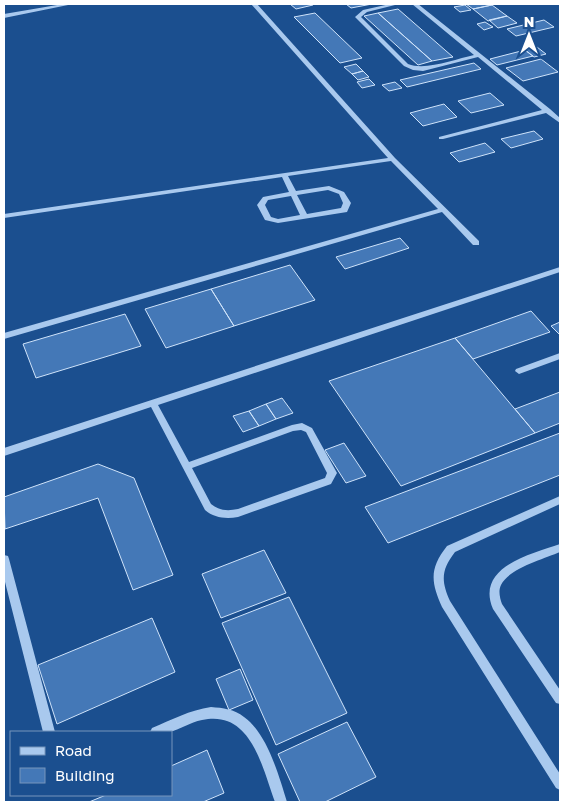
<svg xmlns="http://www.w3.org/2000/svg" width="564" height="806" font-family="'Golos Text',sans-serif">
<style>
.building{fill:#4478b7;stroke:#cfe3fa}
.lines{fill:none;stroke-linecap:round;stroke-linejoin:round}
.minor{fill:#a9c9ee;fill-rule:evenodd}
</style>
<rect width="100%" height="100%" fill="#1b4f8f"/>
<path class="building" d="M290,4H312L313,5L296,9Z
M346,4H372L351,8Z
M466,4H491L492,5L473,9Z
M465,5L471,10L460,12L454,7Z
M492,5L507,16L488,21L473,9Z
M398,9L453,57L432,61L378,13Z
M315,13L362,58L340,63L294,17Z
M378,13L432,61L418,65L364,16Z
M507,16L517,23L498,28L489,20Z
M544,20L554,27L516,36L507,29Z
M485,22L493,27L484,30L477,24Z
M537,47L546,54L534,57L525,50Z
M525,50L533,56L497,65L490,59Z
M541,59L558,72L523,81L506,68Z
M474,63L481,69L407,87L400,80Z
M356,64L363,71L352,74L344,67Z
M363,71L369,77L358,80L352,74Z
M369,79L375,85L362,88L357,82Z
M395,82L402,88L389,91L382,85Z
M490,93L504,105L471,113L458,101Z
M444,104L457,117L423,126L410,113Z
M534,131L543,139L511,148L501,139Z
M485,143L495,152L459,162L450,153Z
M400,238L409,248L345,269L336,257Z
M290,265L315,300L234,326L211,289Z
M211,289L234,326L166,348L145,309Z
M531,311L550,332L473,359L455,338Z
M125,314L141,346L36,378L23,344Z
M560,322V335L551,326Z
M455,338L535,433L401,486L329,381Z
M560,392V423L535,433L515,409Z
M282,398L293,413L276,419L266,404Z
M266,404L276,419L259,426L249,411Z
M249,411L259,426L243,432L233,416Z
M560,433V475L388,543L365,507Z
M344,443L366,476L346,483L325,450Z
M98,464L134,478L173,575L133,590L98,498L5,529L4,497Z
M264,550L286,593L221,618L202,574Z
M289,597L347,713L276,745L222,623Z
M152,618L175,672L57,724L38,665Z
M240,669L253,700L229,710L216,679Z
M347,722L376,777L325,802H300L278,754Z
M207,750L224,793L203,802H89L106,795H171V766Z"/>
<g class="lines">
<path class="minor" d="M63,4H73L4,18V14Z
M251,4H257L395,158L479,241V245H473L442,212L4,339V333L438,209L391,161L288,176L296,191L329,186L344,192L351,203L347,212L278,223L265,220L257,205L263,197L289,192L282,177L4,218V214L388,158ZM328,190L339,194L343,203L341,208L307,214L297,195ZM291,196L300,215L278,219L271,217L265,205L268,200Z
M390,4H399L367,12L361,17L408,64C426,71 455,59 474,55L412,4H418L550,109L560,118V123L546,113L443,139H439V137L542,110L478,57L423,71L413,70L404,66L355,17L363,10Z
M560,267V272L158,405L189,462L292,425L302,423L312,428L337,473L331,484L238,517C226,519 214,518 205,510L151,407L4,456V448ZM301,430L306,432L327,473L325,478L238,509C228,511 220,511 211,504L192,468L293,431Z
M560,353V359L519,374L515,371L516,369Z
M560,496V504L455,552C441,570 441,581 450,601L560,774V790L556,788L442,607C431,582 429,569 447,546Z
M560,544V552C544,559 509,568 501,585C498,591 500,598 502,604L560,690V704L556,703L493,609C475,567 531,554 560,544Z
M4,555L8,556L9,559L55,732H43L4,578Z
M211,707C223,708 234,709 244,717C267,733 279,776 287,802H275C262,767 251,709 202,720C190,722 180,730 169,732C164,733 156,732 150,732L152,728C171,720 190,710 211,707Z"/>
</g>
<rect width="564" height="806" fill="none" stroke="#ffffff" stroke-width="10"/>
<rect x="10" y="731" width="162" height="65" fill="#1b4f8f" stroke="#7695bc"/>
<rect x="20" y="747" width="25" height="8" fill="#a9c9ee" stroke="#7695bc"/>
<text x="55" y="756" font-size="15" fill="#ffffff">Road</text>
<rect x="20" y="768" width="25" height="15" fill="#4478b7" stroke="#7695bc"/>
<text x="55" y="781" font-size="15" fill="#ffffff">Building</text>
<g transform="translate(529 35)" stroke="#1b4f8f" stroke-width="4" paint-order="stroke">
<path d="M0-4L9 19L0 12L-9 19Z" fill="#ffffff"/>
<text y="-8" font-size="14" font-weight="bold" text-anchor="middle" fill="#ffffff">N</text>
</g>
</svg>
